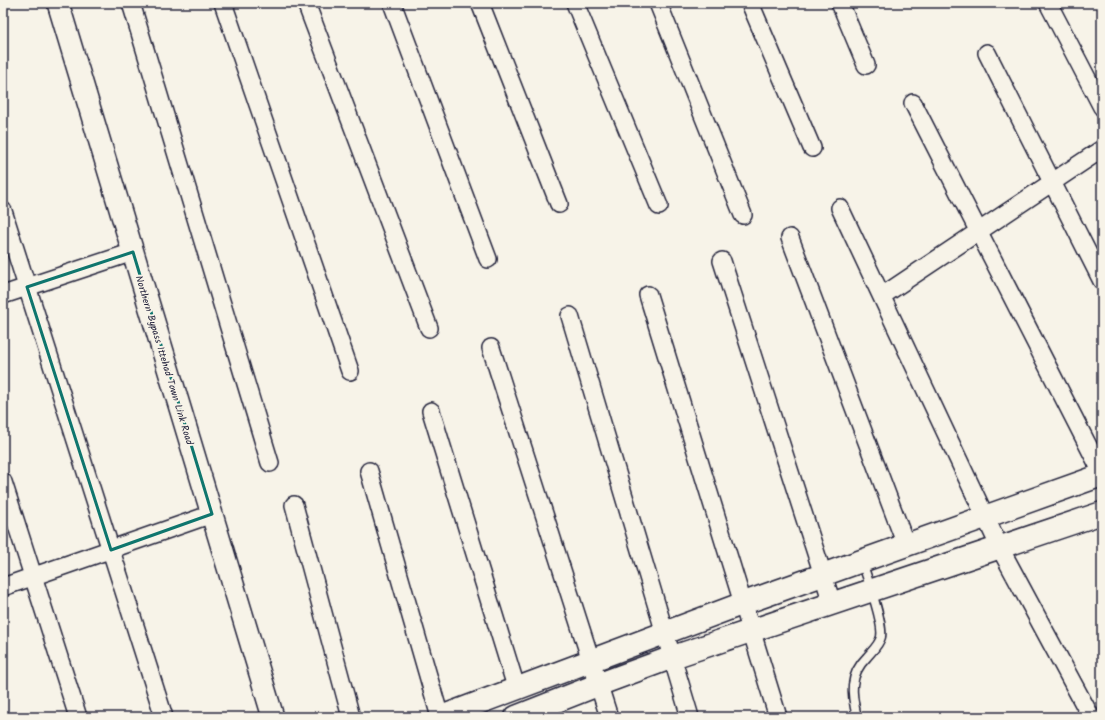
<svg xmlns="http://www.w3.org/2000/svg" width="1105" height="720" font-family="Kalam,sans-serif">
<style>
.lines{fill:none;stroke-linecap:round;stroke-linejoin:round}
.service-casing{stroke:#22223b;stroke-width:11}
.minor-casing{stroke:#22223b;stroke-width:20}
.tertiary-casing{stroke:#22223b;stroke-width:24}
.secondary-casing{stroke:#22223b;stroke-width:25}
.service{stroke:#f7f3e8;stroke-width:8}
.minor{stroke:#f7f3e8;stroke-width:17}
.tertiary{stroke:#f7f3e8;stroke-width:21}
.secondary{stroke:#f7f3e8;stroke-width:22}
.marked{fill:none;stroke:#0f766e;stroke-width:3;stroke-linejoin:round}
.labels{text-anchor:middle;stroke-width:4;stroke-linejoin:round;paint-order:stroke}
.street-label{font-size:10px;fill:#22223b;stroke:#f7f3e8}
</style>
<rect width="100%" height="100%" fill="#f7f3e8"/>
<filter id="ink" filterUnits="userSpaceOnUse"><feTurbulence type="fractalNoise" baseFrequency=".025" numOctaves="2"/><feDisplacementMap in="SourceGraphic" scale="8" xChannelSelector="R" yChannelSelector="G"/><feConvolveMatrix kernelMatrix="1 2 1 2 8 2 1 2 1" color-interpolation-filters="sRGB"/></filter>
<g filter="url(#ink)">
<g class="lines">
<g class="service-casing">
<path id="service" d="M857,717C851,693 849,675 867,657C872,651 879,645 881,637C884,624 867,577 862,562"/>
</g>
<g class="minor-casing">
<path id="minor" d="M131,3L270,463
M223,3L350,371
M306,3L429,328
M392,3L488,259
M480,3L559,204
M575,3L659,206
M658,3L743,215
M750,3L812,148
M840,3L866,65
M1048,3L1102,107
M987,53L1102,281
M913,103L1102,473
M840,208L1000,548L1091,717
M3,211L164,717
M790,238L906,545
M722,261L832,603
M3,295L133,252
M648,295L778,717
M882,296L1102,149
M570,316L690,717
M491,348L609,717
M431,411L517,690
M369,471L440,717
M3,482L78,717
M294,505L351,717
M3,587L212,514"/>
</g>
<g class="tertiary-casing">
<path id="tertiary" d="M58,3L273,717"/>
</g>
<g class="secondary-casing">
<path id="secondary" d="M441,717L744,603L1102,475
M516,717L600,684L673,657L1102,513"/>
</g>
<use href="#service" class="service"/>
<use href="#minor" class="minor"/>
<use href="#tertiary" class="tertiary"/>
<use href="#secondary" class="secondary"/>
</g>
</g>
<path class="marked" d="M133,252L212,514L111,550L27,287Z"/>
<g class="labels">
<g class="street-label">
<text transform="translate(165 360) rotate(73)" y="4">Northern Bypass Ittehad Town Link Road</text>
</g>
</g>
<rect width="1105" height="720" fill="none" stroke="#f7f3e8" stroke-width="16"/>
<rect x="8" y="8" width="1089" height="704" fill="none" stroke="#22223b" stroke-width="1.5" filter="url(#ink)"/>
</svg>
